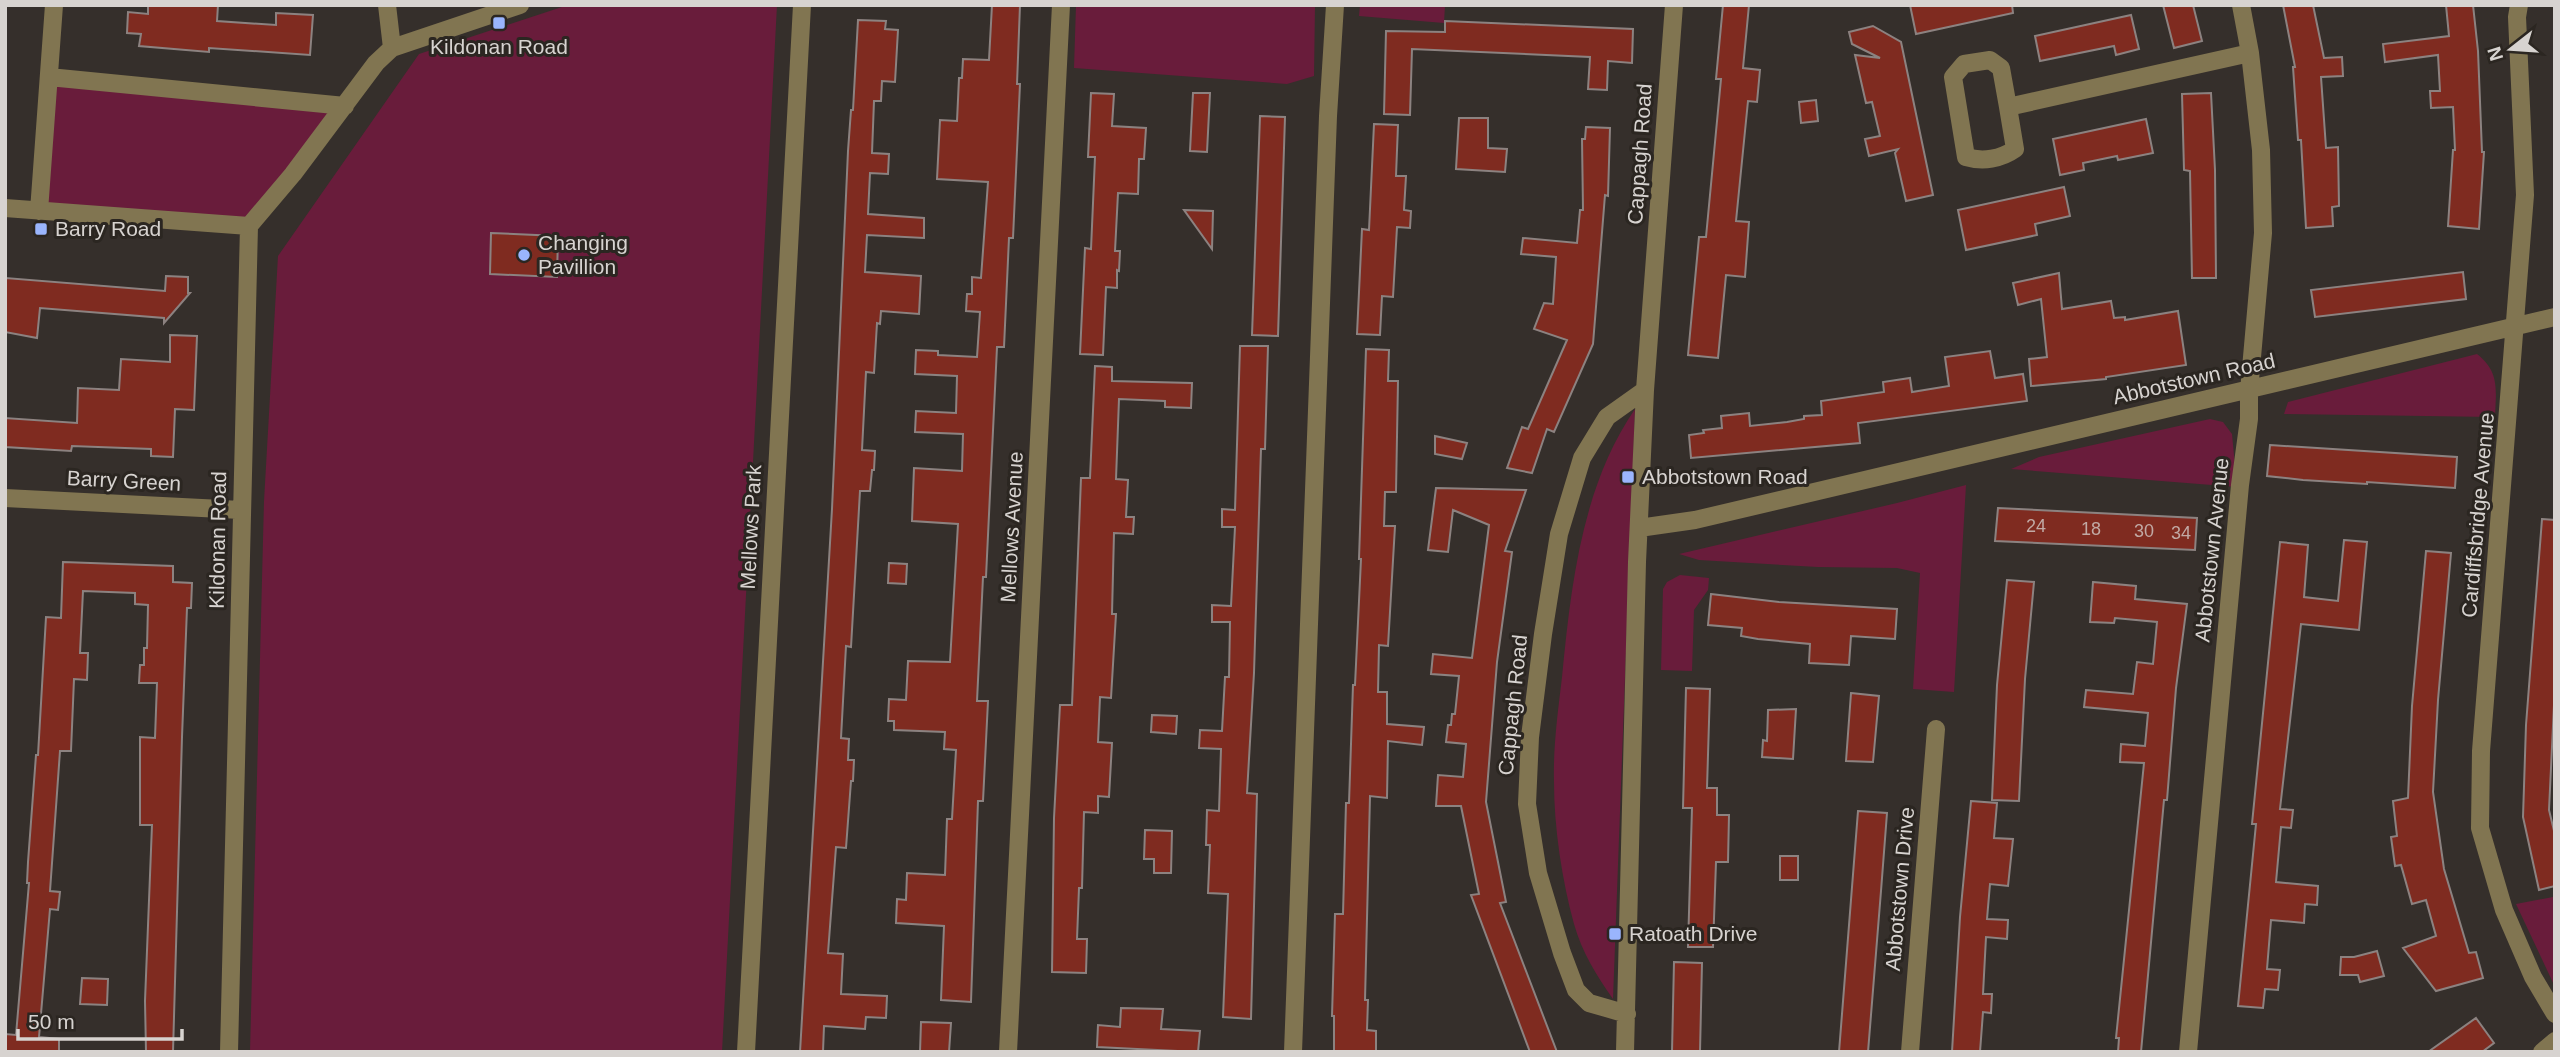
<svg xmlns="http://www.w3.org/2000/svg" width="2560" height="1057" font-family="Arial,sans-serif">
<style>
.green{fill:#691c3b}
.building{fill:#7f2b20;stroke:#8c8280;stroke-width:2}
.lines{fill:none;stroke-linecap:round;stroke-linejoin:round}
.minor{stroke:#817551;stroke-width:18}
.poi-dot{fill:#9ab5fd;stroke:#2b2621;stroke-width:2.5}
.labels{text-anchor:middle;stroke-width:6;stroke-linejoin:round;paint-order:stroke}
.number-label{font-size:18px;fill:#c1a9a4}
.poi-label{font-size:21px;fill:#d7d3d0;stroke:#2b2621;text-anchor:start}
.street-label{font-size:21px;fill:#d7d3d0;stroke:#2b2621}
</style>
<rect width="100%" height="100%" fill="#352f2b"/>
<path class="green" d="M568,5H777L722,1052H250L264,501L278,256L419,54Z
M1076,5H1315L1314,76L1287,84L1074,68Z
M1360,5H1445L1444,23L1359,16Z
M49,77L343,106L249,225L39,212Z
M2477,354C2500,372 2496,390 2495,417L2284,414L2288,402Z
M1635,409L1613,999C1596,975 1582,952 1574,924C1562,880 1554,828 1554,782C1553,747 1558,711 1562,677C1571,585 1582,486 1635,409Z
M2210,419L2223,422L2232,434L2237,487L2011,469L2039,457Z
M1966,485L1954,692L1913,689L1920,573L1897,568L1818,567L1699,560L1679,554L1897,503Z
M1680,575L1709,578L1708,590L1694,610L1692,671L1661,670L1663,589L1667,582Z
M2553,897L2555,898V987L2516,904Z"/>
<path class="building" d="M148,5H218L217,21L276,25V13L313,15L310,55L209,48V52L139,46L141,34L127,33L128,12L148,14Z
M992,5H1020L1017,84H1020L1013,238H1009L1004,347H997L986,577H983L977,701H988L983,801H978L971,1002L941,1000L944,926L896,923L897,899L906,900L907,873L945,875L947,819H952L956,750L944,749L945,732L894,730V721H888L889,699L906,700L908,661L950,662L958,524L912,521L914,468L962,471L963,434L915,432L916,411L956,413L957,376L915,374L916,350L938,351V355L977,357L980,312L966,311L967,294H972V277L981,278L988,182L937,179L940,120L957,121L959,78H962L963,59L989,60Z
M1723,5H1749L1743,68L1760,70L1757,102L1748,101L1736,221L1749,222L1745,277L1726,275L1718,358L1688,355L1699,237H1706L1721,79H1716Z
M1910,5H2012L2013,13L1916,34Z
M2163,5H2193L2202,41L2174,48Z
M2283,5H2313L2324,58L2342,57L2343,76L2321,77L2326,148L2338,147L2339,206L2332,207L2333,226L2306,228L2301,140H2298L2293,67H2295Z
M2446,5H2473L2478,51L2482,152H2484L2479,229L2448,226L2453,150H2455L2453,107L2431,108L2430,91H2440L2438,55L2385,62L2383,44L2449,36Z
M2131,15L2139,49L2116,55L2114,46L2040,61L2035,36Z
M858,20L886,21L885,29L898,30L895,82L882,81L881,101H874L872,153L889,154L888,174L870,173L868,214L924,218V238L867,235L865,272L921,276L919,314L881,311L880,324L877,323L874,373L866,372L862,450L875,451L874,470H872L870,491H860L851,647L846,646L841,738L849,739L848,760H854L853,781H851L846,848L836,847L828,953L843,954L841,994L887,996L886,1018L866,1017L865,1029L824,1026L823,1052H800L832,509L848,151L851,110H853Z
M1445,21L1633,29L1632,63L1608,61L1607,90L1588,89L1590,57L1412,49L1410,115L1384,114L1386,31L1445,32Z
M1873,26L1901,42L1933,195L1906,201L1895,153L1898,149L1869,156L1865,139L1880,136L1872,102L1866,103L1855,55L1880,58L1852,44L1849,32Z
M1091,93L1114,94L1112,126L1146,128L1144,159H1139L1138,194L1118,193L1115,251H1120L1119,271L1117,270V288L1106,287L1103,355L1080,354L1085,248L1091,249L1095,157H1088Z
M1193,93H1210L1207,152L1190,151Z
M2211,93L2215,170L2216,278H2192L2190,171L2184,170L2182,94Z
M1816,100L1818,121L1801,123L1799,102Z
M1260,116L1285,117L1278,336L1252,335Z
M1459,118H1488V148L1507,149L1505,172L1456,169Z
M2146,119L2153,153L2118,160L2117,156L2083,163L2084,170L2060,175L2053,139Z
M1374,124L1398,125L1396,176H1406L1404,210L1411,211L1410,228L1397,227L1393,297L1382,296L1380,335L1357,334L1362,229L1369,230Z
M1586,127L1610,128L1608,196L1605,195L1593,344L1554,432L1547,429L1532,473L1507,468L1522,427L1528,429L1567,340L1534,329L1544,303L1553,304L1556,257L1521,254L1523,238L1577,243L1580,210H1583L1582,139H1585Z
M2064,187L2070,216L2035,224L2037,235L1966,250L1958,210Z
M1184,210L1213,211L1212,249Z
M491,233L558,236L557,277L490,274Z
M2463,272L2466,299L2315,317L2311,290Z
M2059,273L2062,309L2111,301L2114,318L2125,317V320L2178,311L2186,365L2106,377V379L2031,386L2029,359L2047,357L2041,299L2018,305L2013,283Z
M166,276L188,277V293H190L164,323V318L40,308L37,338L5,332L6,278L165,291Z
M170,335L197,336L194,410L175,409L173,457L151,456V449L72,446L71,451L5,447V418L77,423L78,388L119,390L121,359L170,362Z
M1240,346H1268L1265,449H1261L1254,673L1247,793L1257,794L1251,1019L1223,1017L1228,894L1208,893L1210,845H1206L1207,810L1219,811L1221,749L1199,748L1200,730L1222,731L1225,677H1229L1230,622H1212V605L1231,606L1235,527H1222V509L1235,510Z
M1366,349L1389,350L1388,381H1398L1396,492H1385L1384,526H1395L1388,646L1379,645L1378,692H1387V724L1424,727L1422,745L1388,741L1387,798L1370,796L1365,1000H1368L1367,1030L1376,1031V1052H1334V1016H1332L1335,914H1343L1346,803H1349L1353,685H1355L1361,559H1359Z
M1990,351L1995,378L2023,374L2027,401L1858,423L1860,443L1691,458L1689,435L1704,433L1703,430L1722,428L1721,416L1749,413L1750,426L1787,422L1804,419V416L1822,415L1821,401L1884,392L1883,382L1910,378L1912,392L1949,386L1945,357Z
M1095,366L1112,367V381L1192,383L1191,408L1165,407V401L1119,399L1116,479L1128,480L1126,517H1134L1133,534L1114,533L1112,614H1116L1111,698L1100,697L1098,742L1112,743L1109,797L1098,796V813L1084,812L1082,888H1079L1077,939H1087L1086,973L1052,972L1054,818L1060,705H1072L1081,478H1090Z
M1435,436L1467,443L1462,459L1435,454Z
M2270,445L2457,457L2455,488L2367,482V484L2303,480L2267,476Z
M1436,488L1526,490L1505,551L1512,552L1497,662L1486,802L1506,902L1500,903L1557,1052H1530L1471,895L1479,894L1461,806H1436L1438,775L1463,777L1466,744L1446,742L1448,725H1451L1452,714H1455L1459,676L1431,674L1433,654L1472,658L1489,525L1453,510L1448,552L1428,550Z
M1998,508L2197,518L2195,550L1995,541Z
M2542,519L2555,520V684L2549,810L2555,835V886L2539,890L2523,817L2526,725Z
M2344,540L2367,542L2359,630L2301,624L2280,809L2293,810L2291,828L2281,827L2276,882L2318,886L2317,905L2305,904L2304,923L2271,920L2267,969L2280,970L2278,990L2265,989L2263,1008L2238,1006L2256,824H2252L2280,542L2308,545L2304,597L2338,601Z
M2426,551L2451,553L2438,700L2433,792L2444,869L2469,953L2476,952L2483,978L2436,991L2403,948L2436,936L2426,900L2412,904L2401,865L2395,866L2391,837L2397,836L2393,801L2408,798L2412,706Z
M63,562L173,566V582L192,583L191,608H187L182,737L173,1052H146L145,1001L152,825H140V737L155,738L157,683H139L140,665H144V648H147L148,605L135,604V593L83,591L80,653H88L87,680L74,679L71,751H60L50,891L60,892L58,910L50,909L39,1037L59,1039V1052H5V1034L16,1035L29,883H27L28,862L36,755H38L46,617L61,618Z
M889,563L907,564L906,584L888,583Z
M2007,580L2034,582L2025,679L2019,801L1992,800L1997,685Z
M2093,582L2136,586L2135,599L2187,604L2176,688L2167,800H2164L2141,1052H2118L2119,1038H2116L2144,763L2120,762L2121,744L2145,746L2148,713L2084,707L2086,690L2133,694L2137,662L2153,664L2157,622L2115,618L2114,623L2090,622Z
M1711,594L1779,602L1897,609L1895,639L1851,636L1849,665L1809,663L1810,644L1758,639L1741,636L1742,628L1708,625Z
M1686,688L1710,689L1707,788H1717V815H1729L1728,862H1716L1713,947H1688L1692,808H1683Z
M1851,693L1879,696L1873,762L1846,761Z
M1796,709L1793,759L1762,757L1763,740L1767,741L1768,710Z
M1152,715L1177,716L1176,734L1151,732Z
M1971,801L1997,803L1994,838L2013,839L2008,886L1990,884L1987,919L2008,920L2007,939L1986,937L1983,994H1992L1991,1013L1983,1012L1980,1052H1952L1960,917Z
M1858,811L1887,813L1881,891L1868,1052H1839Z
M1145,830L1172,831L1171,873H1154V859H1144Z
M1780,856H1798V880H1780Z
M2377,951L2384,976L2360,982L2358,975H2340L2341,957H2354Z
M1674,962L1702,963L1700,1052H1672Z
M82,978L108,979L107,1005L80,1004Z
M1121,1008L1163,1009L1161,1029L1200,1031L1198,1052L1097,1047L1098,1025L1120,1027Z
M2476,1018L2494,1043L2482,1052H2428Z
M921,1022L951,1023L949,1052H920Z"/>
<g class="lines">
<path class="minor" d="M387,5L392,48
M2519,5L2517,17L2525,195L2481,751L2480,828L2504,910L2533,977L2555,1014
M49,77L345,106
M2008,107L2015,149C2001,159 1983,162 1966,157L1953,77L1964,64L1990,60L2001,68L2008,107L2250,53
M5,208L249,226
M39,211L54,5
M5,498L241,510
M1639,528L1695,520L2555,317
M1627,1014L1589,1003L1576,990L1562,953L1538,873L1527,804L1530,737L1543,634L1559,534L1582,458L1607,417L1645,390
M229,1052L249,226L293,174L376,63L392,48L520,5
M746,1052L802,5
M1008,1052L1061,5
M1293,1052L1328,116L1335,5
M1625,1052L1637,562L1645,390L1674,5
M1910,1052L1936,729
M2188,1052L2240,485L2249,419V391L2263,233L2261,150L2250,53L2241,5
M2542,1052L2555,1041"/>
</g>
<g class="poi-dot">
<rect x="492" y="16" width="14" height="14" rx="3.5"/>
<rect x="34" y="222" width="14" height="14" rx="3.5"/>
<circle cx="524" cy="255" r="7"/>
<rect x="1621" y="470" width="14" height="14" rx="3.5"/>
<rect x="1608" y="927" width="14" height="14" rx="3.5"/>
</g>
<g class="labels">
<g class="number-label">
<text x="2036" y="532">24</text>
<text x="2091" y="535">18</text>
<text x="2144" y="537">30</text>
<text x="2181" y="539">34</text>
</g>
<g class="poi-label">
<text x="499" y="54" text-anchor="middle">Kildonan Road</text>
<text x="55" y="236">Barry Road</text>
<text x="538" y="250">Changing<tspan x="538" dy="24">Pavillion</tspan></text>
<text x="1642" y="484">Abbotstown Road</text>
<text x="1629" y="941">Ratoath Drive</text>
</g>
<g class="street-label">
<text transform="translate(1640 154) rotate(-86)" y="7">Cappagh Road</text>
<text transform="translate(2194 379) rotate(-13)" y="7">Abbotstown Road</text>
<text transform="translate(124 481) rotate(3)" y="7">Barry Green</text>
<text transform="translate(2478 515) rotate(-85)" y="7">Cardiffsbridge Avenue</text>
<text transform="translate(751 527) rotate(-87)" y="7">Mellows Park</text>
<text transform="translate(1012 527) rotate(-87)" y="7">Mellows Avenue</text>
<text transform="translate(218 540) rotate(-89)" y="7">Kildonan Road</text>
<text transform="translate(2212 550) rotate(-84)" y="7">Abbotstown Avenue</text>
<text transform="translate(1513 705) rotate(-84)" y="7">Cappagh Road</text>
<text transform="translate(1900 889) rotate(-85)" y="7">Abbotstown Drive</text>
</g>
</g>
<rect width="2560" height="1057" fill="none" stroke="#d7d3d0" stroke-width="14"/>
<g transform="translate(2511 49) rotate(253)" stroke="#2b2621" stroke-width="5" paint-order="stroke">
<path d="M0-5L12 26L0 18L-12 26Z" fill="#d7d3d0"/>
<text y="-10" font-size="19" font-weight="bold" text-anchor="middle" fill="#d7d3d0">N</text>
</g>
<path d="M18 1029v10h164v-10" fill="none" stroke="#d7d3d0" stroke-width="3.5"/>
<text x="28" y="1029" font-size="21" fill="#d7d3d0" stroke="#2b2621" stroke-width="5" paint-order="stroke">50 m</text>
</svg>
